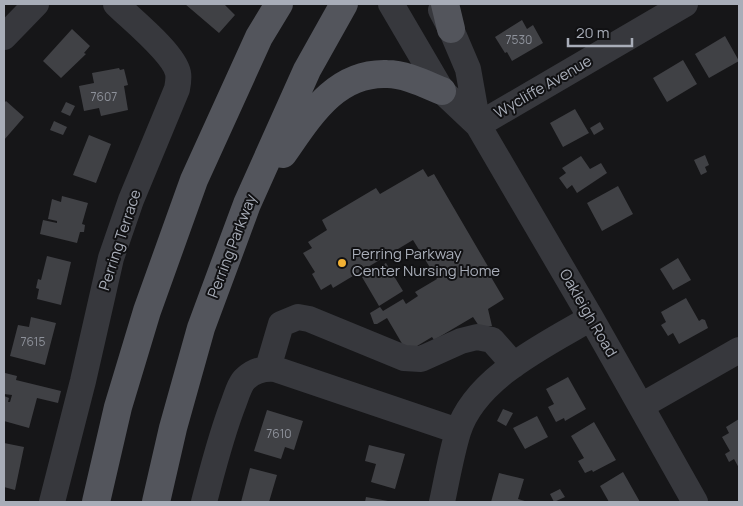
<svg xmlns="http://www.w3.org/2000/svg" width="743" height="506" font-family="Manrope,sans-serif">
<style>
.building{fill:#404145}
.lines{fill:none;stroke-linecap:round;stroke-linejoin:round}
.minor{stroke:#37383d;stroke-width:26}
.major{stroke:#53555c;stroke-width:28}
.poi-dot{fill:#f2b134;stroke:#111113;stroke-width:2}
.labels{text-anchor:middle;stroke-width:4;stroke-linejoin:round;paint-order:stroke}
.number-label{font-size:12px;fill:#8e929b}
.street-label{font-size:15px;fill:#a8adb8;stroke:#111113}
.poi-label{font-size:15px;fill:#a8adb8;stroke:#111113;text-anchor:start}
</style>
<rect width="100%" height="100%" fill="#161618"/>
<path class="building" d="M185,4H227L225,5L235,15L219,33Z
M522,20L527,29L533,25L543,43L512,61L507,52L505,53L495,37Z
M72,29L90,46L84,53L86,54L61,78L43,61Z
M725,36L739,61L709,78L695,54Z
M683,60L697,84L667,102L653,78Z
M119,68L120,70L124,69L128,85L124,86L128,110L101,116L99,108L84,111L79,86L94,83L92,73Z
M6,101L24,117L4,140V103Z
M66,102L75,106L70,116L61,112Z
M575,109L589,133L563,147L550,123Z
M54,121L67,127L63,135L50,130Z
M600,122L604,129L594,135L590,128Z
M89,135L111,144L96,183L73,175Z
M705,155L709,165L705,167L707,172L701,175L694,160Z
M581,156L590,169L601,163L607,173L577,193L572,185L567,189L559,178L566,173L562,168Z
M423,169L428,177L434,174L493,275L491,277L504,299L488,309L492,326H479L473,317L434,340L432,337L407,352L387,318L377,324H374L370,313L380,307L383,311L403,299L406,304L418,296L415,292L437,279L413,240L333,288L331,284L321,290L312,274L315,272L303,253L312,248L308,242L327,230L322,220L376,188L380,194Z
M618,186L633,214L602,231L587,203Z
M62,196L88,203L82,224L85,225L84,232H80L77,243L40,234L43,220L57,223V221L48,219L52,199L61,202Z
M47,256L71,262L61,305L37,299L39,289L36,288L38,279L41,280Z
M678,258L691,280L673,290L660,269Z
M386,263L403,291L379,306L362,277Z
M686,298L699,321L702,319L705,320L708,328L679,344L673,333L668,336L661,325L666,322L661,312Z
M31,317L56,323L45,365L10,356L18,325L29,327Z
M5,373L17,376L16,380L61,391L58,403L37,398L29,428L4,421V396L9,398L8,402H10L12,395L4,394Z
M568,377L586,409L565,421L564,418L556,422L548,407L554,404L546,389Z
M503,409L513,413L506,426L497,421Z
M267,410L303,421L294,450L285,447L281,459L254,451Z
M537,416L548,437L525,449L513,428Z
M739,419V468L734,459L729,462L725,454L730,451L722,437L729,433L726,427Z
M594,422L616,460L593,472L592,470L585,473L578,461L584,458L571,436Z
M4,443L24,447L15,490L4,487Z
M369,445L405,454L395,489L371,482L376,464L365,461Z
M250,468L277,475L269,502H241Z
M623,472L640,502H609L600,486Z
M499,473L524,479L518,499L528,502H491Z
M560,489L565,497L554,502L550,494Z
M366,497L388,501V502H365Z"/>
<g class="lines">
<path class="minor" d="M391,4L442,91L478,125L591,318L695,502
M441,10L451,29L468,69L478,125
M4,37L36,4
M478,125L685,4
M268,368L281,324L298,317L309,319L404,358L421,359L461,341L477,337L492,340L514,365
M641,406L739,350
M52,502L83,381L111,258L131,200L177,89C178,84 179,78 178,73C174,53 131,19 116,4
M204,502C213,468 221,435 234,402C237,394 240,383 246,378C255,370 264,368 275,369L458,431
M442,502C447,479 451,455 458,432C475,378 545,345 591,318"/>
<path class="major" d="M445,4L451,29
M283,154C309,117 335,72 387,74C405,74 425,84 442,91
M96,502L118,407L147,311L194,180L259,37L279,4
M156,502L173,428L201,328L247,204L307,70L344,4"/>
</g>
<circle class="poi-dot" cx="342" cy="263" r="5"/>
<g class="labels">
<g class="number-label">
<text x="519" y="44">7530</text>
<text x="104" y="101">7607</text>
<text x="33" y="346">7615</text>
<text x="279" y="438">7610</text>
</g>
<g class="street-label">
<text transform="translate(543 87) rotate(-30)" y="5">Wycliffe Avenue</text>
<text transform="translate(120 240) rotate(-72)" y="5">Perring Terrace</text>
<text transform="translate(232 246) rotate(-69)" y="5">Perring Parkway</text>
<text transform="translate(588 313) rotate(60)" y="5">Oakleigh Road</text>
</g>
<g class="poi-label">
<text x="352" y="259">Perring Parkway<tspan x="352" dy="17">Center Nursing Home</tspan></text>
</g>
</g>
<rect width="743" height="506" fill="none" stroke="#a8adb8" stroke-width="10"/>
<path d="M568 38v8h64v-8" fill="none" stroke="#a8adb8" stroke-width="2.5"/>
<text x="576" y="38" font-size="15" fill="#a8adb8" stroke="#111113" stroke-width="4" paint-order="stroke">20 m</text>
</svg>
